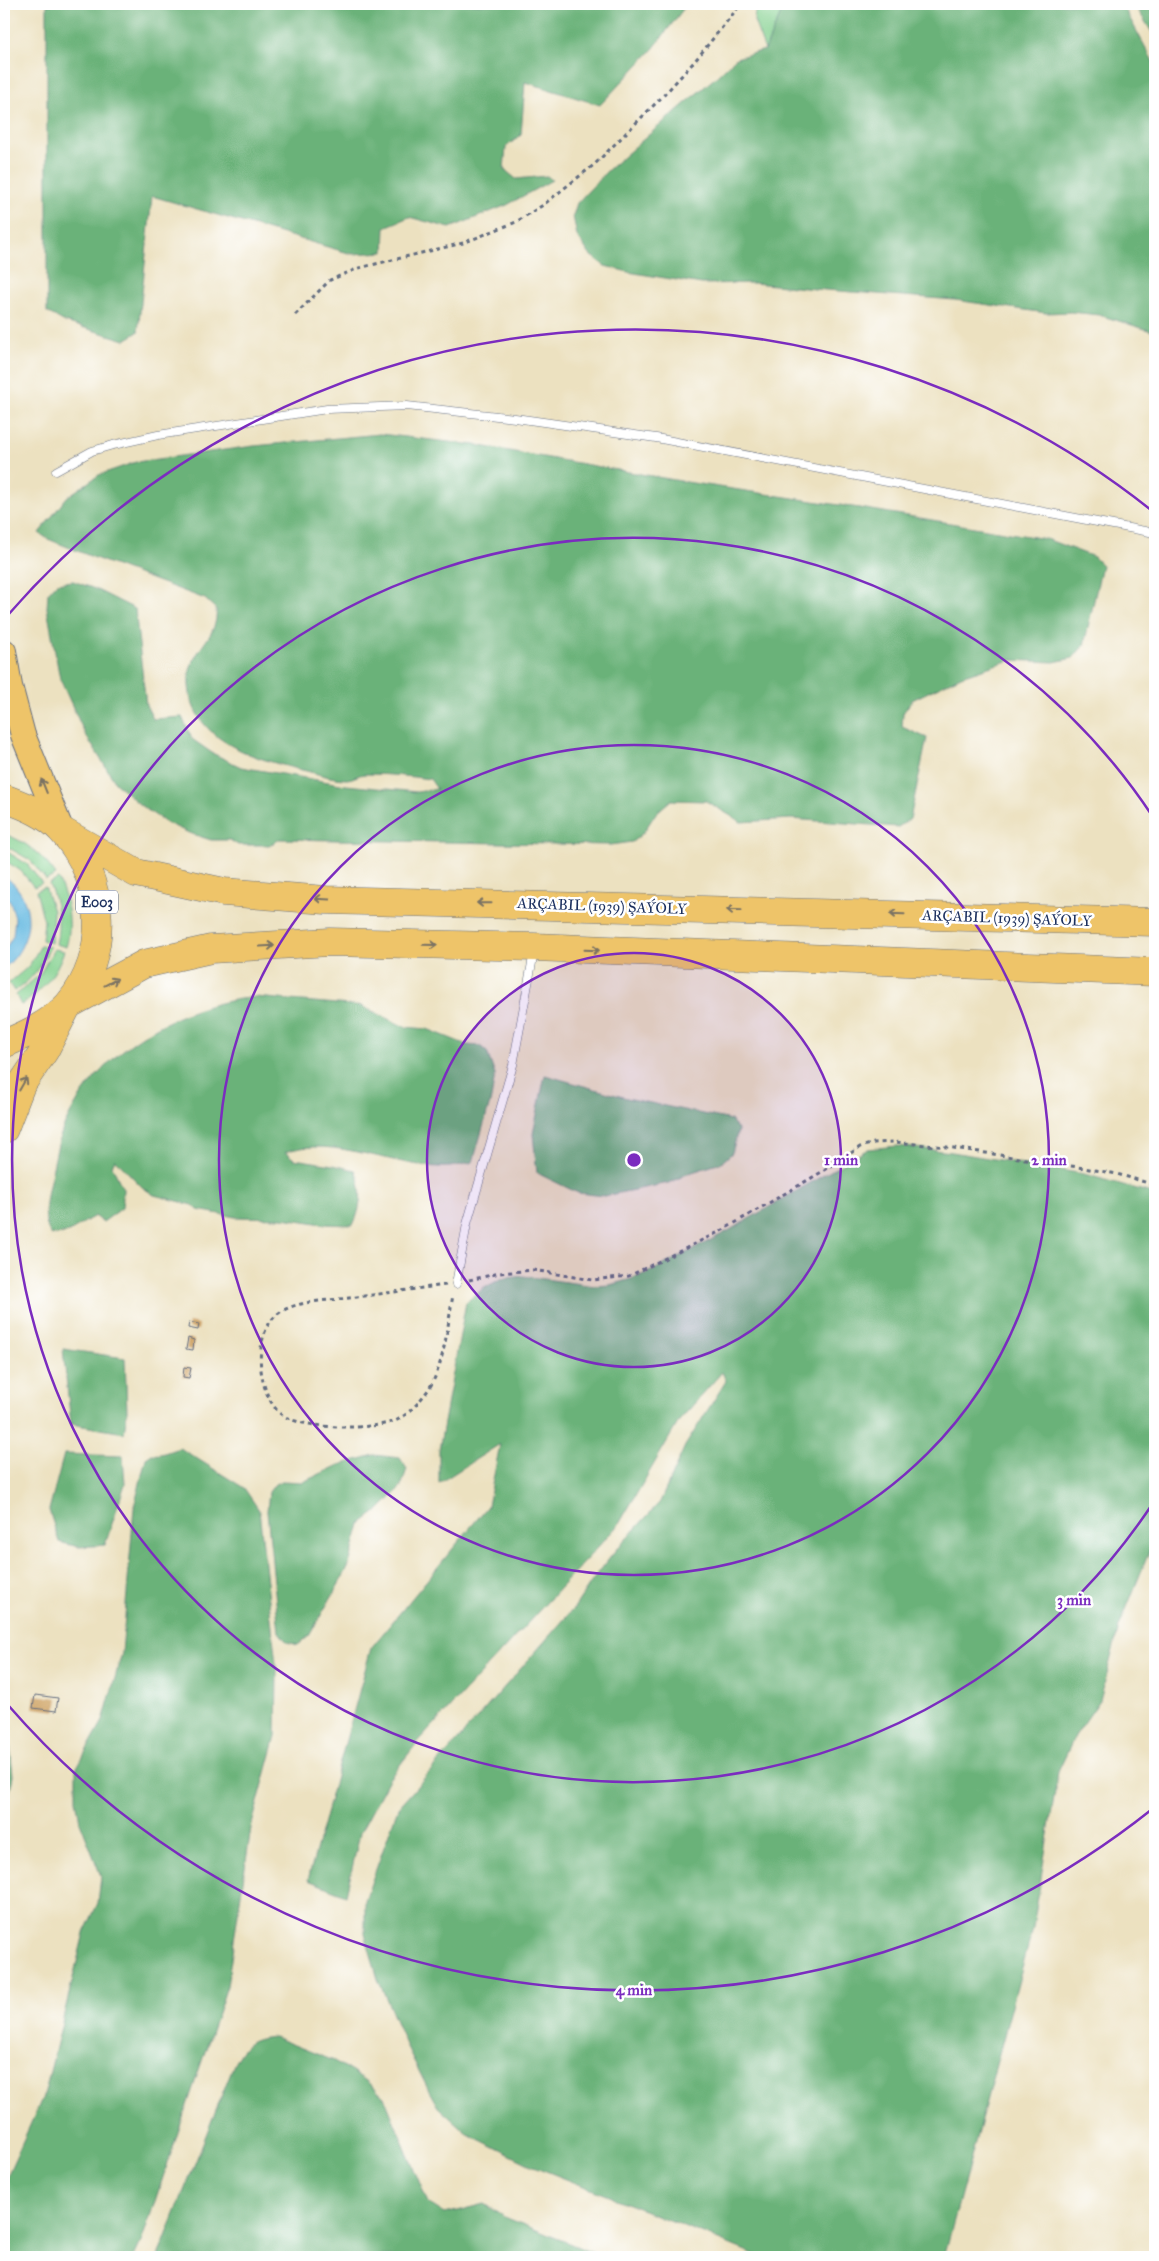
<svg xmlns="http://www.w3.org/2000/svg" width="1159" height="2261" font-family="'IM FELL Great Primer',serif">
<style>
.green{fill:#83d08e;stroke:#4f8076}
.forest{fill:#6ab279;stroke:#42706c}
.water{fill:#65b9e1;stroke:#4074a0}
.building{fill:#cb9c59}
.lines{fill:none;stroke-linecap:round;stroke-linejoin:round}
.lane-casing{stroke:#646d80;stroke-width:9}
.primary-casing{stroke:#646d80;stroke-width:26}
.highway-casing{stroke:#646d80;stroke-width:29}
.path{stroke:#646d80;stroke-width:3;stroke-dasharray:4 4;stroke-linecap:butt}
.lane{stroke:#fff;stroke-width:8}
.primary{stroke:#eec469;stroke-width:24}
.highway{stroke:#eec469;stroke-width:28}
.oneway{stroke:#7a7263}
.ring{fill:none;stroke:#7b2cbf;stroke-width:2.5}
.labels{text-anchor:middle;stroke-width:5;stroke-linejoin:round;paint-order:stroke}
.shield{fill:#fff;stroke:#5f6d8e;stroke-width:1}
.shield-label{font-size:14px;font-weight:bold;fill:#1b2f5e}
.street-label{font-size:15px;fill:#1b2f5e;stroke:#fff}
.centre{fill:#7b2cbf;stroke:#fff;stroke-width:2.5}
.ring-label{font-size:15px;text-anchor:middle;font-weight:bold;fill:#7b2cbf;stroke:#fff;stroke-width:5;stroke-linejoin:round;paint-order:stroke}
</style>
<rect width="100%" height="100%" fill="#fff"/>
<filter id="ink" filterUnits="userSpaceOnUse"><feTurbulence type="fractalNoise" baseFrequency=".02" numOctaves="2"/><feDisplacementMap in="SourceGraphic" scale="10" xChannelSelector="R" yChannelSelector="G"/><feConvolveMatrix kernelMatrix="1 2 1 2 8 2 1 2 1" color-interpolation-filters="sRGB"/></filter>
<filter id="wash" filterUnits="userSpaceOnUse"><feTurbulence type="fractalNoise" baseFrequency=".0096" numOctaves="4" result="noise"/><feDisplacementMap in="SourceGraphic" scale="20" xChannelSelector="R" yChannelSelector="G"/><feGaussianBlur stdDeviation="1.12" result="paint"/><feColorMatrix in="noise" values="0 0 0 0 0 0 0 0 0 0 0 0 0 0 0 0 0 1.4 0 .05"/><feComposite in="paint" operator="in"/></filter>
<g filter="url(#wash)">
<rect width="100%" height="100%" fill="#ece1c0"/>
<path class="green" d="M756,4H785L765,50L754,21Z
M4,834C26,841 43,856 56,875L46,880L30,860L4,845Z
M4,850L27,864L42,883L34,887L21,871L4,860Z
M58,879C68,900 73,924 66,947L56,944C61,923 57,903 49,884Z
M45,887L53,911L51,943L42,940L44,921L36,891Z
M41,945L50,947C42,966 31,981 14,991L9,983L29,966Z
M54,949L64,951C56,974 42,992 21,1005L16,995L40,974Z"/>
<path class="forest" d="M47,4H687L653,49L600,105L525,82L521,135L506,147L504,169L516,179L547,176L552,180L507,205L450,228L409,217L385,227L384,252L352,254L152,196L138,332L125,340L65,322L47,312Z
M785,4H1122L1155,65V332L1099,315L1071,312L1046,313L955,300L826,290L754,283L702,284L628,272L605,266L590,255L577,236L573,216L577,203L608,170L717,76L736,58L765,50Z
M1134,4H1155V37Z
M380,434L475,445L686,482L866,509L1046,539L1094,557L1102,565L1084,645L1073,658L1054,662L1010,660L961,676L912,700L903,713L902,727L927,738L910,819L898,827L791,819L741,822L706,801L671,800L656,813L643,833L632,842L610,845L280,839L270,845H238L230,840H211L189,833L165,822L140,805L115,782L85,734L60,679L47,608L48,593L57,583L73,581L95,589L135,609L146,705L153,719L182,717L192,739L212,753L241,767L346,785L417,792L437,789L430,779C408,776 386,774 365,774C359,774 353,779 347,779C332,779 316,773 302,770C257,759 192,742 189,685C186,650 220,640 216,609L205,599L95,558L48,539L39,533L67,497L99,475L136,462L254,446Z
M255,997L361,1006L405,1027L427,1029L467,1045L480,1046L487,1052L495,1075L491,1099L473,1162C465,1164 458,1166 450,1167C400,1170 332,1134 285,1152L294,1159L333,1165L355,1170C363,1189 362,1206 353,1225L323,1224L283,1218L235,1217L198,1210L193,1205L154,1195L142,1187L115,1159L112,1166L123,1189L122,1208L103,1222L95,1216C77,1225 73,1235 51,1235C40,1220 48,1190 52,1172C56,1154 59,1134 68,1118C104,1047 178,1005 255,997Z
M545,1075L627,1098L731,1120L738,1130L732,1153L721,1163L689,1173L669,1183L604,1196L578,1193L537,1173L533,1134Z
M897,1146L952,1152L1084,1174L1155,1194V1537L1119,1627L1100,1700L1075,1736L1058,1772L1033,1928L944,2257H761L531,2165L468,2134L438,2107L429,2091L406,2045L378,1979L365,1934V1900L398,1808L574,1608L592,1581L616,1550L660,1502L685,1446L726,1381L722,1372L679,1421L619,1524L417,1743L389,1779L360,1833L346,1895L308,1880L371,1648L488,1506L500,1444L439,1483V1450L466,1302L484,1288L501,1279L523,1276L595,1286L610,1285L631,1279L654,1270L728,1231L868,1149Z
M63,1349L125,1358L127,1412L124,1433L71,1424Z
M180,1448L244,1488L259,1510L277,1673L276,1736L251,1828L227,1986L142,2240L134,2257H4V2183L45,2092L84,1933L98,1903L101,1876L80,1822L76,1799V1769L103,1721L122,1653L134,1508L146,1458L152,1454C162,1456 170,1450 180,1448Z
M64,1454L123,1456L125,1484L105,1545L79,1547L59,1542L49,1510Z
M374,1455L400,1458L407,1469L401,1487L379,1510L360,1524L348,1568L309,1636L298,1645L287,1642L279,1632L267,1511L269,1492L275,1484L282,1481L303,1482L339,1465Z
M4,1746L10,1747L13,1776L4,1819Z
M274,2037L334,2061L365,2080L384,2097L428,2203L445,2214L484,2204L502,2216L603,2257H158L234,2064C244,2044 251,2039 274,2037Z"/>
<path class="water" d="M4,876C38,899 34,944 4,968V951L13,936L15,918L10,901L4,893Z"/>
<g id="blocks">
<path class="building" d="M189,1322L199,1324L198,1330L188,1328Z
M188,1338L194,1340L193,1350L186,1349Z
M184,1367L191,1368L189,1378L183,1377Z
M35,1695L58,1698L56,1711L33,1708Z"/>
</g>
</g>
<g filter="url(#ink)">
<use href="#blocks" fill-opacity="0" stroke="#646d80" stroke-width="1"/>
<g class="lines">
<g class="lane-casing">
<path id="lane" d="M56,471L92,451L113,445L158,435L327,409L407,406L515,418L656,438L1155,533
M456,1284L467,1224L513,1065L534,952"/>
</g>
<g class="primary-casing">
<path id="primary" d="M4,651L10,686L23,735L62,831"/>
</g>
<g class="highway-casing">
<path id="highway" d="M4,798C25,806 47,814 62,831C106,879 111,955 68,1005C50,1024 27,1034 4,1044
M62,831L136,873L224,892L326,900L1155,922
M4,1129L21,1085L45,1050L68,1005L144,964L211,949L330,942L534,947L1155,972"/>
</g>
<path class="path" d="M295,315L330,280L359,268L463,243L516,222L543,205L595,164L663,96L694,62L741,4
M469,1280L500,1273L533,1270L592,1280L629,1276L723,1230L825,1170L860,1147L874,1143L894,1142L947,1147L1084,1168L1117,1174L1155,1185
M446,1285C414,1289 381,1294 349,1298C327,1301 298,1300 279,1313C251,1333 257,1394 281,1414C300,1430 378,1431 399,1419C411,1412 420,1401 428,1390C444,1367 448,1323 453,1295"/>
<use href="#lane" class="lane"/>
<use href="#primary" class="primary"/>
<use href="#highway" class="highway"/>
</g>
<defs><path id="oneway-shaft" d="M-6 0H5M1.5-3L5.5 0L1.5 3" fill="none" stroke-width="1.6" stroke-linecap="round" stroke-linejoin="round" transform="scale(1.25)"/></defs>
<g class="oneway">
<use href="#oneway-shaft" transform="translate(44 786) rotate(-112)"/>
<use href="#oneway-shaft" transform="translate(322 899) rotate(-177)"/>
<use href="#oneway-shaft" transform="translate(484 903) rotate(-179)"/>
<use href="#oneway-shaft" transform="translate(734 910) rotate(-178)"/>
<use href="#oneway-shaft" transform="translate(897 914) rotate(-178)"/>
<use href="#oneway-shaft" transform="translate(430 945) rotate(1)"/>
<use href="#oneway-shaft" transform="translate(267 946) rotate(-3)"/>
<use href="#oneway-shaft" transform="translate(592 950) rotate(2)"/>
<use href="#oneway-shaft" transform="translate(111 982) rotate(-28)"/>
<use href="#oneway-shaft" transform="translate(23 1084) rotate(-60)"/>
</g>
</g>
<circle cx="634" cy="1160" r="207" fill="#7b2cbf" fill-opacity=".12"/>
<g class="ring">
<circle cx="634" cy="1160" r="207"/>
<circle cx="634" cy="1160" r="415"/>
<path d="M1153 1503A622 622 0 1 1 1153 817"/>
<path d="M1151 1810A830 830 0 0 1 8 1705M8 615A830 830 0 0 1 1151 510"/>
</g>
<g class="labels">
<rect class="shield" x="76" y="890.5" width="42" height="23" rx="4"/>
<g class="shield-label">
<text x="97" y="907">E003</text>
</g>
<g class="street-label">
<text transform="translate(602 906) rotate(2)" y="5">ARÇABIL (1939) ŞAÝOLY</text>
<text transform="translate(1007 918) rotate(2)" y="5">ARÇABIL (1939) ŞAÝOLY</text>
</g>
</g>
<circle cx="634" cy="1160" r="8" class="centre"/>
<g class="ring-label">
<text x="841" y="1165">1 min</text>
<text x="1049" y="1165">2 min</text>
<text x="1074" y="1605">3 min</text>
<text x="634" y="1995">4 min</text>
</g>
<rect width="1159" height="2261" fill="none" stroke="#fff" stroke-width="20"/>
</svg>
